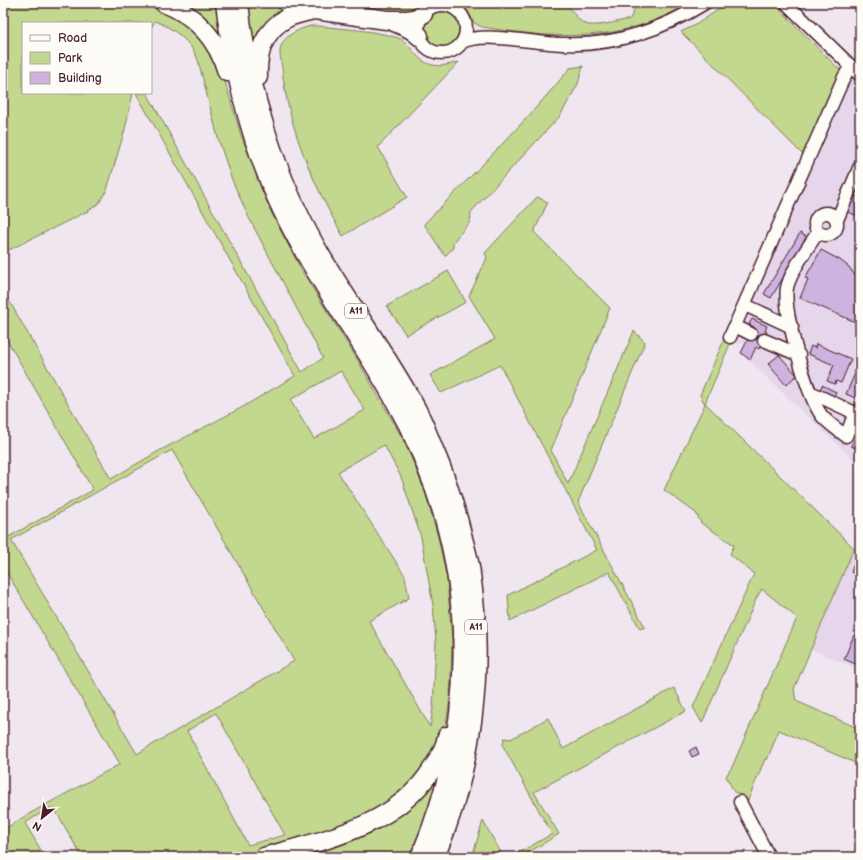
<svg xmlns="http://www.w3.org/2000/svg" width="863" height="860" font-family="'Balsamiq Sans',sans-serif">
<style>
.built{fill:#e5d6eb}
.green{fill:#c1d88e;stroke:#867c5c;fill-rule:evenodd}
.building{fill:#ceb2df;stroke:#4a1f2b}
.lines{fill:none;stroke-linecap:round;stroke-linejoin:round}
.minor-casing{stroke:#4a1f2b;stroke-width:15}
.highway-casing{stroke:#4a1f2b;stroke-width:21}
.minor{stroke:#fdfcf7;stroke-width:12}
.highway{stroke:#fdfcf7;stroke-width:18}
.labels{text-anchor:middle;stroke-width:3;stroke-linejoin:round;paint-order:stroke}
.shield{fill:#fdfcf7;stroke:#806168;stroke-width:1}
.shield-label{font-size:9px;font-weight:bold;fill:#4a1f2b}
</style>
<rect width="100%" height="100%" fill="#efe6f0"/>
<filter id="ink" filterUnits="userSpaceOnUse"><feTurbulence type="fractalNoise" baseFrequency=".025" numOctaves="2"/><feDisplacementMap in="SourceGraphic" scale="8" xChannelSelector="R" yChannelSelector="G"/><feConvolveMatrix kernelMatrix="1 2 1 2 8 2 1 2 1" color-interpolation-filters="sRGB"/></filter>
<g filter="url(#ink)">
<path class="built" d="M848,55L860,67V466L741,353L746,343L730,344L724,340Z
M860,535V670L811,649Z"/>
<path class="green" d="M3,3H148L169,10L191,23L223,75L241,135L271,212L303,273L357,359L403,439L414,464L426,495L439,541L447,579L452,641L450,699L444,736L407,792L334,833L248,857H82L53,806L25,823L45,857H3V830L27,815L120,764L3,566V540L93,490L3,333V290L111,479L157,452L241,408L295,376L136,93H147L302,372L323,358L249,218L232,180L218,138L198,60C191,41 173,28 155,21L151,28V23H23V93H133L125,129L107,190L99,203L88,211L3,253ZM341,371L365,410L314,439L290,400ZM384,445L401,477L421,537L433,605L436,641L433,708L430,727L369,621L409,598L405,576L338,472ZM172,450L294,661L137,754L11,540ZM216,713L285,835L248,845L187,731Z
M177,3H216L221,44Z
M248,3H272L294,10L254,51Z
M311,3H427L424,7L411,15Z
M458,3H566C571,9 576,18 583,23C592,29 619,21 630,19L637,3H689C623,44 555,39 482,27L474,23L468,11Z
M728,3H773L841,71L804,156L681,32L697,24Z
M423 29a18 18 0 1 1 36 0a18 18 0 1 1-36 0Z
M310,26H319C343,29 372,30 395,37C403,39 408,44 412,50C426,68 438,68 459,62L378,147L407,197L343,236C314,186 287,125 282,68C281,60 278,51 282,44C287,34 300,29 310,26Z
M583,66L578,84L560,116L471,212L470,222L453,242V248L445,256L424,224C474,173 525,123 570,68Z
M537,197L548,202L534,232L610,308L551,450L568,484L634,331L645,342L578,502L645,627L640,629L609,572L510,621L508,595L597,550L500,365L441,393L430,375L495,339L469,296L487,258L485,253Z
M448,271L466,302L406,335L387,306Z
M724,340L730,344L705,403L854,548L794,689L796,701L860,729V765L779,730L767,760L765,759L746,805L742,796L734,792L726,776L732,767L797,618L762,589L757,597L702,723L693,707L754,574L730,554L734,545L701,523L696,513L664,490L705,404L700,395Z
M674,688L686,711L534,792L559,834L521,857H511L552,834L503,746L504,738L511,739L548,718L563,749Z
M440,767L424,822L409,857H282L348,837Z
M483,821L503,856L504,857H472Z"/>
<path class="building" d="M853,195L860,198V217L846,211Z
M800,233L807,237L771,298L764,294Z
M821,250L840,260L849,267L857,278L860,284V324L800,298L808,279L805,278Z
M752,319L767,326L765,331L767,332L759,349L756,347L750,360L741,353L754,327L749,324Z
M816,344L851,359L841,383L836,381L835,384L827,381L834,365L808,354L811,346L815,348Z
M779,355L797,375L786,385L768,364Z
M860,362V400L846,394Z
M822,385L836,392L832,401L818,395Z
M855,438L860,440V450L851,446Z
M856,559L860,561V576L851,572Z
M854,635L860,638V666L844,659Z
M696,747L699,754L692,757L689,751Z"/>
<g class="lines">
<g class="minor-casing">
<path id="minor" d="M786,3L860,75
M418 29a24 24 0 1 1 48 0a24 24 0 1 1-48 0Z
M462,42C485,31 537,44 564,44C614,46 663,29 705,3
M815 224a11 11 0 1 1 22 0a11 11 0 1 1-22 0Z
M837,220L860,166
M745,305L792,327
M735,326L751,334
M730,337L844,77L850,67
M764,340L799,355
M810,392L855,413L846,436C838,430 829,424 822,416C807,396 783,312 787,288C790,272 809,246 818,232
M740,802L769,857"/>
</g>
<g class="highway-casing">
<path id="highway" d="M164,3C196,15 218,40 227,72
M225,3C234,74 251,145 282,210C314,276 358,335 394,399C475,542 485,705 420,857
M239,3C248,90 276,178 320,254C351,307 388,356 417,410C424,423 429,438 435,452C447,480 456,509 463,538C466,550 470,562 471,574C485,669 473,769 435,857
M287,3L306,6L315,10L387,20H407L414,19L423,14
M394,22C404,26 412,28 419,36
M258,77C257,54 264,30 287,18C295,14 305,12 314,10
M264,857C324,840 397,826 432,769C439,759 445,748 447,736"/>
</g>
<use href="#minor" class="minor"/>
<use href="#highway" class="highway"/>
</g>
</g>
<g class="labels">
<g class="shield">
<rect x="345" y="304" width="22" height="14" rx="3"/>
<rect x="465" y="620" width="22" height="14" rx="3"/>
</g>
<g class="shield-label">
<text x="356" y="314">A11</text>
<text x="476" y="630">A11</text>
</g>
</g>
<rect width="863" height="860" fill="none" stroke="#fdfcf7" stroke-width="16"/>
<rect x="8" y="8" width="847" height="844" fill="none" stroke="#4a1f2b" stroke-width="1.5" filter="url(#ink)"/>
<rect x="22" y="22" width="130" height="72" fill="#fdfcf7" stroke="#b5a4a5"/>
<rect x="30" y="35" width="20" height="6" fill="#fdfcf7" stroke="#b5a4a5"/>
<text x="58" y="42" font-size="12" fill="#4a1f2b">Road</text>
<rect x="30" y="52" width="20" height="12" fill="#c1d88e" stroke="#b5a4a5"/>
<text x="58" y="62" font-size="12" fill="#4a1f2b">Park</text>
<rect x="30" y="72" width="20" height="12" fill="#ceb2df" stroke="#b5a4a5"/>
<text x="58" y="82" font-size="12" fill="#4a1f2b">Building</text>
<g transform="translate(42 818) rotate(210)" stroke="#fdfcf7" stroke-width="3" paint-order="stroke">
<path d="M0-3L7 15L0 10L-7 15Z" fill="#4a1f2b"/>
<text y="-6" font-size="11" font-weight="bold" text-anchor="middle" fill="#4a1f2b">N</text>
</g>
</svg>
